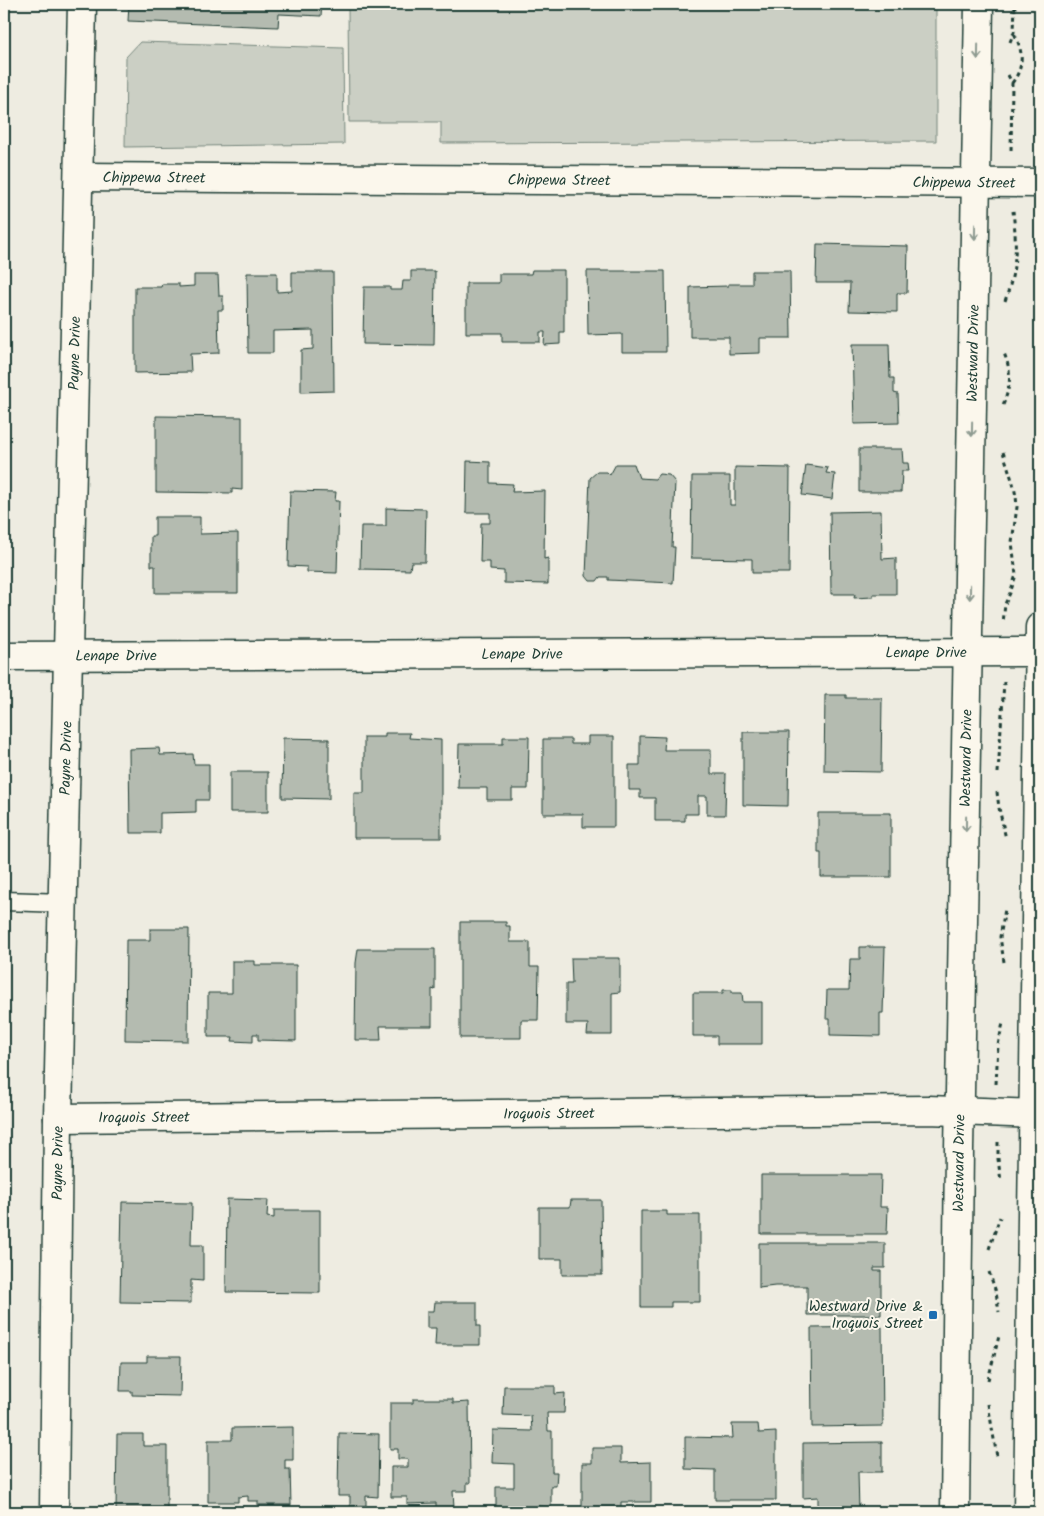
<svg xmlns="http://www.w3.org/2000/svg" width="1044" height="1516" font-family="Kalam,sans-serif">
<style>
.green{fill:#cbcfc4;stroke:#75867c}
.building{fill:#b4bbb0;stroke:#1f3d34}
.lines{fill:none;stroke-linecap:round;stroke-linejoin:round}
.service-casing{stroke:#1f3d34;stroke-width:21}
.minor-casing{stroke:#1f3d34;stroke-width:31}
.tertiary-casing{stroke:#1f3d34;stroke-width:31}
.path{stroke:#1f3d34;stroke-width:3;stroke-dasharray:4 4;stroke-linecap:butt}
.service{stroke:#fbf7ec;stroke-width:18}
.minor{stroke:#fbf7ec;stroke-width:28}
.tertiary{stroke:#fbf7ec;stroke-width:28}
.oneway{stroke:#8d9a90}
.poi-dot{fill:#1f6fb2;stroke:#fbf7ec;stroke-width:2}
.labels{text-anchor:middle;stroke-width:4;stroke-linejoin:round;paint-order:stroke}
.street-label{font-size:15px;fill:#1f3d34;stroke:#fbf7ec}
.poi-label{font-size:15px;fill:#1f3d34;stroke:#fbf7ec;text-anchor:end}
</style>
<rect width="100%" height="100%" fill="#eeece1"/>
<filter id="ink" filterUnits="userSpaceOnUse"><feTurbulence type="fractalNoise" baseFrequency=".02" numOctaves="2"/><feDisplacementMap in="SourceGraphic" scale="10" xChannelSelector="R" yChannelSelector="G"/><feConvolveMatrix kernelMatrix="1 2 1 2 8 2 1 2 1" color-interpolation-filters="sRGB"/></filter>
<g filter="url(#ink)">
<path class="green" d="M348,4H936V141L441,143V122H349Z
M140,42L343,48L344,144L125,147L126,57Z"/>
<path class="building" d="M129,4H322L321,16L279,14L278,27L128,21Z
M817,244L908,246L907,293H897V312L849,311L850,283H816Z
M532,270H564V332H560V344L544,345L545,332H540V342H502V333H466V283H499V274H531Z
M411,271H435L434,345L363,344L364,287H390V290H402L403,281H411Z
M587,271H665L666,352H622V334L588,335Z
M752,271H790L791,338H760V353L729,354V337H690V287L728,286V284H752Z
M292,272H333L334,391L301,392V350L313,349V330L273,331V353H248L247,273H277V292L292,291Z
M194,275H218L219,296H223V310H218L219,353L190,354L191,372L135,373V287H161L162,284H179V287L194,286Z
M852,344H889L890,378H894V393L898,394L899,423L854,424Z
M156,416L242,417V490L232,489V493L156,492Z
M859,449H902L903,463H908L909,471H902L901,492H859Z
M467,461L490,462V483L513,484L512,492L545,491L544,559L548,558V584L504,583V571L490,570V562H480L481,523H490V513H466Z
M616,464H634L639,478L655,479L659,474L669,475L675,482L672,547H675L673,583L608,580V577H600L597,581H590L586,576L590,478L597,472H607L610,475Z
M806,465L828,468L826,473L835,474L832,499L802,495Z
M735,467L790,468L789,573H752V559L691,558L692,476H730V505H735Z
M290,491L336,492L335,501H339L337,573L307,572V567L288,566Z
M386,508L426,509L425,562H411L410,570L360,569L361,526H386Z
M881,511L882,559L896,558V594H873V597L854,598L855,594H831L830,512Z
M155,517H200V534L238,533V593H155V566H151V536H155Z
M825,695H846V698H882L881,772L824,771Z
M743,732H789L788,806L743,805Z
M385,733H410L409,738L441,740V838H354V793H364V737H385Z
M588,736H614V827H583V814H543V739H571V744H588Z
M640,736L665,737L664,750H711V774H726L725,815H707V796H698V814H685V821H655V798H640V790H629V765H640Z
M503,737H529L528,789H512V800H487V788H458L459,744H503Z
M283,738L329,739V799L282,798Z
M159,748L160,755L193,754L194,764H209V800H196V812L160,813V833H130L129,749Z
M230,772H268V812H230Z
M818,813H891V877H821V853H818Z
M460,922H506V926H510V942H530V967H539L538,1020H521V1038H460Z
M150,929H189L188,1041L125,1040L126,940H150Z
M860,947H885L883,1013H880V1036L830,1035V1019H826L827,990H849L850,959H860Z
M358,949H435V990L432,989V1026H380L381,1040H355L356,963Z
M571,958H620V992L612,993V1035H587L588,1024H566V984H572Z
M232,961H255V965H296V1041L258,1040V1034H253V1042L232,1041L233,1037H208V993H232Z
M723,990H732V993H742L743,1002H762V1044H717V1036H693V993H723Z
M761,1175H881L880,1207H888L887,1234H761Z
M227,1199L268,1200L267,1217L274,1218V1210H320V1293L226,1292Z
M571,1200H601L602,1275H562V1259H539V1207H570Z
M122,1202L192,1203L191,1245H203V1281L191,1280V1303L120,1302Z
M641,1211H667V1215H700V1302H671V1307H641Z
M759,1243H885V1268H874V1271H881V1315H807V1286H775L759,1288Z
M435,1302H477V1326H480V1345H435L436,1328H427V1311H434Z
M882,1327L883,1426L812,1427L811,1328Z
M147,1356H181L180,1396L132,1395V1391H120L121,1362H147Z
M504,1386H555V1394L565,1393L564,1413H547L548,1431H552V1472H557L556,1486H551V1507L537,1506V1512H496V1487H514V1464L492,1463L493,1430L532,1431L531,1416L503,1415Z
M413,1399H453V1403L469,1402L470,1483H467V1491H453L454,1508H436V1503L407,1504V1497H391V1467H408V1459H398V1449H390V1403H413Z
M732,1424H758L759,1433L776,1432V1500H715V1470L685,1469V1437L733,1438Z
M293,1427V1460H285V1469H290L291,1505H258V1501H248V1496L238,1497V1502H208V1440H232V1428Z
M339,1433L379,1434L378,1497L366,1496V1506H350V1496H338Z
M117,1434H143V1446H167V1512H116Z
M882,1442V1472H858L859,1512H818V1497L803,1498V1443Z
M592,1448H621V1463L651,1462V1502H621V1508H582V1463H592Z"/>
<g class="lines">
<g class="service-casing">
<path id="service" d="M4,901L63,903"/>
</g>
<g class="minor-casing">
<g id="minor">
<path id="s1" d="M79,177L1040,183"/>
<path id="s2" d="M4,656L1040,652"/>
<path id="s3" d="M58,1118L928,1110L1040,1114"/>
<path id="s4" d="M54,1512L58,1118L82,4"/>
</g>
</g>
<g class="tertiary-casing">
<g id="tertiary">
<path id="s5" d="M955,1512L959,1150L979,4"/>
<path d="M1028,1512L1040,627"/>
</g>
</g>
<path class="path" d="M1010,42L1014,32L1015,4
M1008,75L1012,83L1011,153
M1012,83C1025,66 1023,51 1014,33
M1005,301C1017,267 1017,247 1013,211
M1003,405C1011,385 1012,373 1004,353
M1003,452L1013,483L1016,496L1017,507L1012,542L1016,575L1010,593L1005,604L1003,623
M998,773L1004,682
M997,792L999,808L1006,839
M1004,962L1000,937L1005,909
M996,1084L998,1045L1003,1023
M998,1142V1159L1001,1181
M989,1249L1000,1217
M989,1272L996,1292L999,1312
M988,1380L999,1336
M988,1404L997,1457"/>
<use href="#service" class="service"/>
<use href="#minor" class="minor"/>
<use href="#tertiary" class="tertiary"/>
</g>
<defs><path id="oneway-shaft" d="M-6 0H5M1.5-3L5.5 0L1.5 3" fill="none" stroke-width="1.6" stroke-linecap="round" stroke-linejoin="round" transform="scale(1.25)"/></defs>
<g class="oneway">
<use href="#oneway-shaft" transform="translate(978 52) rotate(91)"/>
<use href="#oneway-shaft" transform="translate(975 232) rotate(91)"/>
<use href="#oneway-shaft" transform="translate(972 429) rotate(91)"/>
<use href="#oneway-shaft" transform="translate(970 592) rotate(91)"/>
<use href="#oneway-shaft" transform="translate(966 824) rotate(91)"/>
</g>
</g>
<rect class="poi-dot" x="928" y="1310" width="10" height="10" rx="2.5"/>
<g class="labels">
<g class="street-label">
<text dy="5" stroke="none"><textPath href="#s1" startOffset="75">Chippewa Street</textPath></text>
<text dy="5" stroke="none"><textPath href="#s1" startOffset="480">Chippewa Street</textPath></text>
<text dy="5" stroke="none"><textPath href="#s1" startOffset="885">Chippewa Street</textPath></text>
<text dy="5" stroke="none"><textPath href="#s4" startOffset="1159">Payne Drive</textPath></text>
<text dy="5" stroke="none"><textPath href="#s5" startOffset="1159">Westward Drive</textPath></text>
<text dy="5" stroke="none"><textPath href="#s2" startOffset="922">Lenape Drive</textPath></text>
<text dy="5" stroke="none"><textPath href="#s2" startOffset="518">Lenape Drive</textPath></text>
<text dy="5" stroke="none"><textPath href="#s2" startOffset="112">Lenape Drive</textPath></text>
<text dy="5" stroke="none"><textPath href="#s4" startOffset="754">Payne Drive</textPath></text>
<text dy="5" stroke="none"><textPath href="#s5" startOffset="754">Westward Drive</textPath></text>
<text dy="5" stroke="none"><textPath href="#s3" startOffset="491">Iroquois Street</textPath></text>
<text dy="5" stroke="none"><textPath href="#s3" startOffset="86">Iroquois Street</textPath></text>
<text dy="5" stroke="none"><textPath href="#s4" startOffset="349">Payne Drive</textPath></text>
<text dy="5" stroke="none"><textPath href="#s5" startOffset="349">Westward Drive</textPath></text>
</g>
<g class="poi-label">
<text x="923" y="1311">Westward Drive &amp;<tspan x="923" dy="17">Iroquois Street</tspan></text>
</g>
</g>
<rect width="1044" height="1516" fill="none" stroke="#fbf7ec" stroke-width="20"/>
<rect x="10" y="10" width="1024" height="1496" fill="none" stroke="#1f3d34" stroke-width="2" filter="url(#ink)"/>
</svg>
